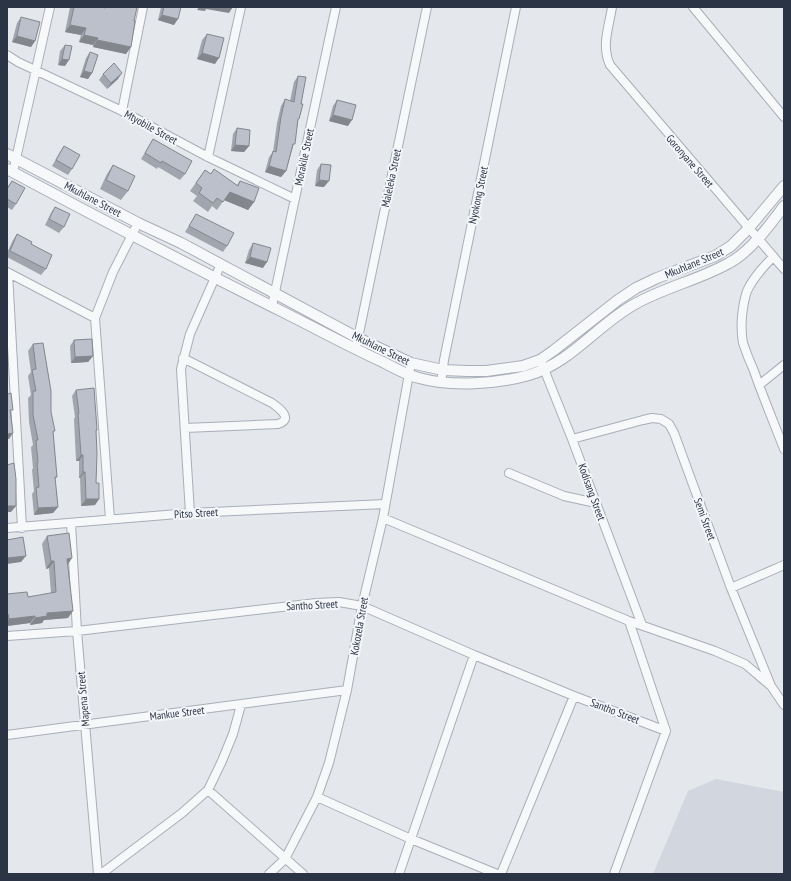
<svg xmlns="http://www.w3.org/2000/svg" width="791" height="881" font-family="'PT Sans Narrow',sans-serif">
<style>
.built{fill:#d2d6de}
.lines{fill:none;stroke-linecap:round;stroke-linejoin:round}
.minor-casing{stroke:#a9aeb7;stroke-width:10}
.tertiary-casing{stroke:#a9aeb7;stroke-width:12}
.minor{stroke:#f7f8fa;stroke-width:8}
.tertiary{stroke:#f7f8fa;stroke-width:10}
.wall{fill:#a1a5ae}
.shaded-wall{fill:#83868d}
.building{fill:#bbc0ca;stroke:#83868d}
.labels{text-anchor:middle;stroke-width:4;stroke-linejoin:round;paint-order:stroke}
.street-label{font-size:11px;fill:#2b3445;stroke:#f4f6f9}
</style>
<rect width="100%" height="100%" fill="#e4e7ec"/>
<path class="built" d="M716,779L784,792V874H653L688,791Z"/>
<g class="lines">
<g class="minor-casing">
<path id="minor" d="M612,7C609,27 601,46 610,65L784,269
M693,7L784,117
M7,55L18,62L122,111L208,157L295,199
M122,111L143,7
M208,157L241,7
M13,172L50,7
M773,257C763,267 753,278 747,291C742,306 740,327 743,343C746,352 750,362 754,371C763,397 774,423 784,449
M7,272L95,318
M8,273L22,528
M272,306L336,7
M355,349L358,338L427,7
M183,358L272,403C279,408 294,419 278,424L185,428
M542,364L572,439L642,625
M441,383L444,360L516,7
M759,385L784,365
M572,439L643,420L652,418L661,419L669,424L674,433L731,588L771,686L784,705
M509,473L564,496L596,503
M190,513L181,369L190,334L221,264
M383,518L629,621L715,651L745,664L771,686
M110,519L95,318L113,272L138,223
M71,523L77,631L98,874
M7,528L190,513L385,504
M731,588L784,565
M629,621L666,731
M7,636L77,631L316,603L339,602L362,606L474,655L574,696L666,731
M7,735L347,690
M208,790L303,874
M317,797L411,839L497,874
M101,874L182,813L208,790L222,761L233,734L241,705
M269,874L285,859L317,797L329,763L347,690L362,606L383,518L411,363
M399,874L474,655
M501,874L574,696
M614,874L666,731"/>
</g>
<g class="tertiary-casing">
<path id="tertiary" d="M7,154L138,223L181,243L358,338L411,363L443,370L467,371H486L523,366L540,360L553,351L618,300L636,288L657,278L715,256L731,246L748,229L784,186
M7,169C100,219 193,267 287,314C319,330 350,347 383,362C394,368 407,375 419,378C451,387 497,384 529,375C571,363 598,324 635,304C665,287 699,280 729,263C750,252 770,225 784,206"/>
</g>
<use href="#minor" class="minor"/>
<use href="#tertiary" class="tertiary"/>
</g>
<path class="wall" d="M70,7H137L126,54L93,47V45L79,42L81,35L65,32Z
M161,7H181L174,25L158,20Z
M21,17L35,41L31,47L12,42L17,23Z
M207,34L215,64L197,59L202,40Z
M65,45V66L58,65L60,51Z
M90,52L92,73L88,79L80,77L86,58Z
M103,74L118,79L107,89L99,80Z
M298,76V122L293,147L286,171L281,177L265,172L269,157L273,152L277,123L281,106L285,99L290,101L294,82Z
M337,100L348,126L329,121L333,106Z
M237,128L249,146L244,152L231,151L233,134Z
M153,139L185,174L180,180L158,167L157,169L141,159Z
M64,146L72,169L68,175L52,166L60,152Z
M321,164L324,187L315,186L317,170Z
M113,165L128,191L121,200L100,189L107,174Z
M205,170L211,174L237,185L240,181L254,202L248,210L224,200L217,210L212,206L208,212L193,201L197,196L190,191Z
M12,181L16,204L12,210L7,207V188Z
M55,207L64,227L59,233L45,225L51,213Z
M196,214L227,246L223,252L185,232Z
M17,234L31,244L46,269L41,275L7,257V253L13,240Z
M253,243L263,268L245,263L249,250Z
M74,340L93,356L88,362L71,363L70,346Z
M33,344L51,412L57,477L55,479L58,507L53,513L34,515L32,494L34,491L32,470L33,468L31,447L33,445L29,422L28,398L31,395L28,376L31,372L28,351Z
M76,390L97,430L96,432V483L99,499L95,505L81,506L80,478H79V461H76L74,419L75,417L72,396Z
M47,536L68,565V618L44,620L42,623L30,625V623L7,626V594L28,597L51,593L49,568L46,569L42,544Z"/>
<path class="shaded-wall" d="M199,7H233L229,13L206,9L205,11L197,10Z
M162,15L178,19L174,25L158,20Z
M70,25L86,28L81,35L65,32Z
M84,35L98,38L93,45L79,42Z
M17,36L35,41L31,47L12,42Z
M97,40L131,47L126,54L93,47Z
M202,53L219,58L215,64L197,59Z
M62,59L69,60L65,66L58,65Z
M84,71L92,73L88,79L80,77Z
M122,73L118,79L107,89L111,83Z
M333,115L352,120L348,126L329,121Z
M235,145L249,146L244,152L231,151Z
M269,166L286,171L281,177L265,172Z
M319,180L329,181L324,187L315,186Z
M230,192L254,202L248,210L224,200Z
M250,257L267,262L263,268L245,263Z
M93,356L88,362L71,363L75,357Z
M13,433L9,439H7V434Z
M81,455H83L79,461H76Z
M83,472H85L80,478H79Z
M86,499H99L95,505L81,506Z
M7,506H16L11,512H7Z
M58,507L53,513L34,515L38,508Z
M26,556L21,562L7,564V558Z
M72,558L67,566V559Z
M51,561H54L49,568L46,569Z
M73,611L68,618L44,620L42,623L30,625L35,618L47,613Z
M35,616L30,623L7,626V622L9,619Z"/>
<path class="building" d="M74,7H101L105,8V7H137L134,21H135L131,47L97,40L98,38L84,35L86,28L70,25Z
M164,7H181L178,19L162,15Z
M21,17L40,22L35,41L17,36Z
M207,34L224,38L219,58L202,53Z
M65,45L72,46L69,60L62,59Z
M90,52L98,55L92,73L84,71Z
M114,63L122,73L111,83L103,74Z
M298,76L306,77L301,104H303L299,119H298L295,144H293L286,171L269,166L273,151L276,152L281,117L285,99L294,102Z
M337,100L356,105L352,120L333,115Z
M237,128L250,130L249,146L235,145Z
M153,139L192,161L185,174L162,161L161,163L145,153Z
M64,146L80,155L72,169L56,160Z
M321,164L331,165L329,181L319,180Z
M113,165L135,176L128,191L106,180Z
M214,169L238,186L240,181L259,188L254,202L230,192L223,202L217,198L213,203L199,193L202,188L196,183L205,170L211,174Z
M12,181L25,188L16,204L7,199V189Z
M55,207L70,214L64,227L49,219Z
M196,214L234,233L227,246L189,226Z
M17,234L32,242L31,244L52,255L46,269L10,251Z
M253,243L271,248L267,262L250,257Z
M92,339L93,356L75,357L74,340Z
M43,343L51,391V412L55,431H53L57,477H55L58,507L38,508L36,488L39,487L37,463H38L36,440H38L33,415V391H36L32,370L36,369L33,344Z
M94,388L97,430H96L97,454L96,483H99V499H86L85,472H83V455H81L78,413H79L76,390Z
M11,393L13,410H10L13,433L7,434V394Z
M14,463L16,479V506H7V465Z
M69,533L72,558L67,559L73,611L47,613V616L35,618V616L9,619L8,614H7V594L27,592L28,597L56,592L54,561H51L47,536Z
M23,537L26,556L7,558V540Z"/>
<g class="labels">
<g class="street-label">
<text transform="translate(151 127) rotate(29)" y="4">Mtyobile Street</text>
<text transform="translate(304 157) rotate(-78)" y="4">Morakile Street</text>
<text transform="translate(690 161) rotate(49)" y="4">Goronyane Street</text>
<text transform="translate(391 178) rotate(-78)" y="4">Maleleka Street</text>
<text transform="translate(478 195) rotate(-78)" y="4">Nyokong Street</text>
<text transform="translate(93 199) rotate(28)" y="4">Mkuhlane Street</text>
<text transform="translate(694 263) rotate(-23)" y="4">Mkuhlane Street</text>
<text transform="translate(381 348) rotate(26)" y="4">Mkuhlane Street</text>
<text transform="translate(592 492) rotate(70)" y="4">Kodisang Street</text>
<text transform="translate(196 513) rotate(-3)" y="4">Pitso Street</text>
<text transform="translate(705 519) rotate(70)" y="4">Semi Street</text>
<text transform="translate(312 605) rotate(-3)" y="4">Santho Street</text>
<text transform="translate(359 626) rotate(-80)" y="4">Kokozela Street</text>
<text transform="translate(83 699) rotate(-95)" y="4">Mapena Street</text>
<text transform="translate(615 711) rotate(21)" y="4">Santho Street</text>
<text transform="translate(177 713) rotate(-7)" y="4">Mankue Street</text>
</g>
</g>
<rect width="791" height="881" fill="none" stroke="#2b3445" stroke-width="16"/>
</svg>
